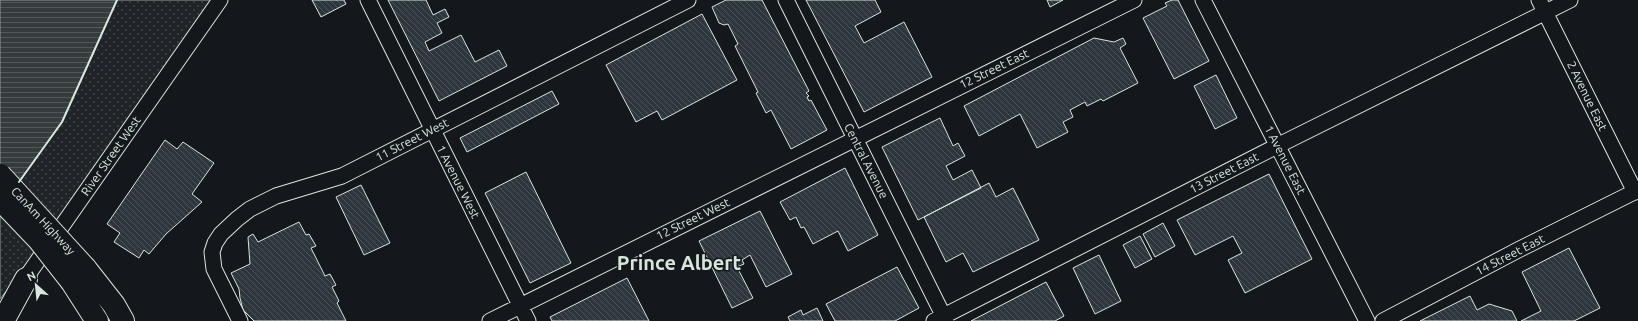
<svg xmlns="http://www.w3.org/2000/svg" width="1638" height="321" font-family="Ubuntu,sans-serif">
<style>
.park{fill:url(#park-dots);stroke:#939e99}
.water{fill:url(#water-rules);stroke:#939e99}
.building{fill:url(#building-back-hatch);stroke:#d8e6dc}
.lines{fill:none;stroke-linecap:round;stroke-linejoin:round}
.minor-casing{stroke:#d8e6dc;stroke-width:17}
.highway-casing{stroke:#d8e6dc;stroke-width:24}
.minor{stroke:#14181c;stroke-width:15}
.highway{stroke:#14181c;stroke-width:22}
.highway-bridge-casing{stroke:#d8e6dc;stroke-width:24;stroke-linecap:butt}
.highway-bridge{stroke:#14181c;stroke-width:22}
.wall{stroke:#d8e6dc;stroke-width:2}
.labels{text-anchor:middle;stroke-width:3;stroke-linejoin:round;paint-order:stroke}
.street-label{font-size:12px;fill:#d8e6dc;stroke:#14181c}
.town-label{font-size:20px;font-weight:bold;fill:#d8e6dc;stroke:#14181c}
</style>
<defs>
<pattern id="park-dots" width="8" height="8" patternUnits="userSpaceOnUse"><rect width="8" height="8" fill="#202428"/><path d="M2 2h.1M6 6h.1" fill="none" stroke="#404447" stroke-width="1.8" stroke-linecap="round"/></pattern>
<pattern id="water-rules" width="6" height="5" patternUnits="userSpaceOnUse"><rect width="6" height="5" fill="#363b3e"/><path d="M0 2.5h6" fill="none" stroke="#525759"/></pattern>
<pattern id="building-back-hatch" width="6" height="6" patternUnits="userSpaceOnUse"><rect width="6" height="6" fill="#2c363c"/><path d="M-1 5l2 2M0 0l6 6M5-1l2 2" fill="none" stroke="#4a5358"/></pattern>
</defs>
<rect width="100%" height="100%" fill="#14181c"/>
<path class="park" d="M117,0H216L55,228L0,299V208L62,122Z"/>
<path class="water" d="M0,0H117L62,122L0,208Z"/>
<path class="building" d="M312,0H344L346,4L321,17Z
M388,0H426L433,15L445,9L449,17L437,23L442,33L425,42L429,51L461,35L475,62L499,50L507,66L439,101Z
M726,0H762L809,91L806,93L809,96L807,97L809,101L811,100L827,130L791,149L771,110L766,113L756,93L758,92L735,46L738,44L728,24L724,25L719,23L712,7Z
M806,0H875L881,12L855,26L864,43L904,22L932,77L864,112Z
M1047,0H1063L1050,7Z
M1172,0H1178L1209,61L1174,79L1143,18L1167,6L1165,3Z
M702,14L737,80L662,120L657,111L636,122L606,65Z
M1094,38L1114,42L1123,38L1126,44L1120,48L1138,83L1103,101L1101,99L1087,106L1085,102L1070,110L1073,117L1063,122L1068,132L1037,148L1020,114L979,136L964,106Z
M1216,75L1237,118L1215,129L1194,86Z
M552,91L559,104L467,152L460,138Z
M940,118L953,146L958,143L965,156L946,166L953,180L972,170L981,188L918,220L882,147Z
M165,140L177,149L183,142L214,163L192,194L202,202L166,234L149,254L144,250L139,258L114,242L120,233L107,224Z
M845,168L878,235L848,251L838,231L813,244L804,227L801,228L796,217L790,220L780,202Z
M526,172L571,263L530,283L485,193Z
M1269,174L1312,259L1245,293L1228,260L1242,253L1233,236L1195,255L1177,220Z
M989,183L996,197L1013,188L1039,240L973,272L963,253L946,262L924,217Z
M361,185L390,243L364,255L336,197Z
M760,211L792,274L766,287L750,255L742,260L744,264L737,267L753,298L732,308L699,241Z
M299,222L306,235L309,234L316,246L311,248L325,276L330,274L336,285L332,287L339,301L337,303L346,321H254L243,310L240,298L239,289L231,273L250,264L248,237L253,234L258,242Z
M1163,223L1175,246L1155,257L1143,234Z
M1140,236L1152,259L1135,268L1123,245Z
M1569,248L1600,308L1574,321H1521L1541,311L1522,272Z
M1099,255L1121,301L1095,314L1073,268Z
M897,267L919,308L895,321H835L826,304Z
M627,278L649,321H552L550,317Z
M1046,282L1064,316L1055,321H971Z
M1470,296L1477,310L1489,304L1512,311L1517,321H1420Z
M817,308L823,321H790L788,317L801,310L803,315Z"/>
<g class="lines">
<g class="minor-casing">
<path id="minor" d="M368,0L528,321
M786,0L946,321
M1203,0L1367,321
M1539,0L1635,192
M20,286L220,0
M240,321L214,269L212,252L215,243L221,234L237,219L250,209L276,196L342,176L688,0
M490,321L1134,0
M934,321L1277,146L1570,0
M1383,321L1518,250L1638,190"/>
</g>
<g class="highway-casing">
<path id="highway" d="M85,268L114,305L123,321
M72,282L97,321
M3,321L26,279"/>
</g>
<use href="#minor" class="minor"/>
<use href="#highway" class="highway"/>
<g class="highway-bridge-casing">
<path id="highway-bridge" d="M0,175L85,268
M0,199L39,240L72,282"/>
</g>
<use href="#highway-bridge" class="highway-bridge"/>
<path class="wall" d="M19,182L62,122L117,0"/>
</g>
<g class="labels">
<g class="street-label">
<text transform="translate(994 69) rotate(-26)" y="4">12 Street East</text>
<text transform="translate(1587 96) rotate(64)" y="4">2 Avenue East</text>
<text transform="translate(412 140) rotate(-27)" y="4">11 Street West</text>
<text transform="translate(111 156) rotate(-55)" y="4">River Street West</text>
<text transform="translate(1285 160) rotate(63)" y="4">1 Avenue East</text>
<text transform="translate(866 161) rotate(63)" y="4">Central Avenue</text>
<text transform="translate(1224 173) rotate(-27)" y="4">13 Street East</text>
<text transform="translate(458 182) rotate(63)" y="4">1 Avenue West</text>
<text transform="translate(693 219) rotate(-26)" y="4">12 Street West</text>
<text transform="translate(43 221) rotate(47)" y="4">CanAm Highway</text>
<text transform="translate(1510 255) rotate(-27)" y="4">14 Street East</text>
</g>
<g class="town-label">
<text x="679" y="270">Prince Albert</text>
</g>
</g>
<g transform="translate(36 285) rotate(333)" stroke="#14181c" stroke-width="3" paint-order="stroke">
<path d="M0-3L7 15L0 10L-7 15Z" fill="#d8e6dc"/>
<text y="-6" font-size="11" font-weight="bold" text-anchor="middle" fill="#d8e6dc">N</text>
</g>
</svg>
